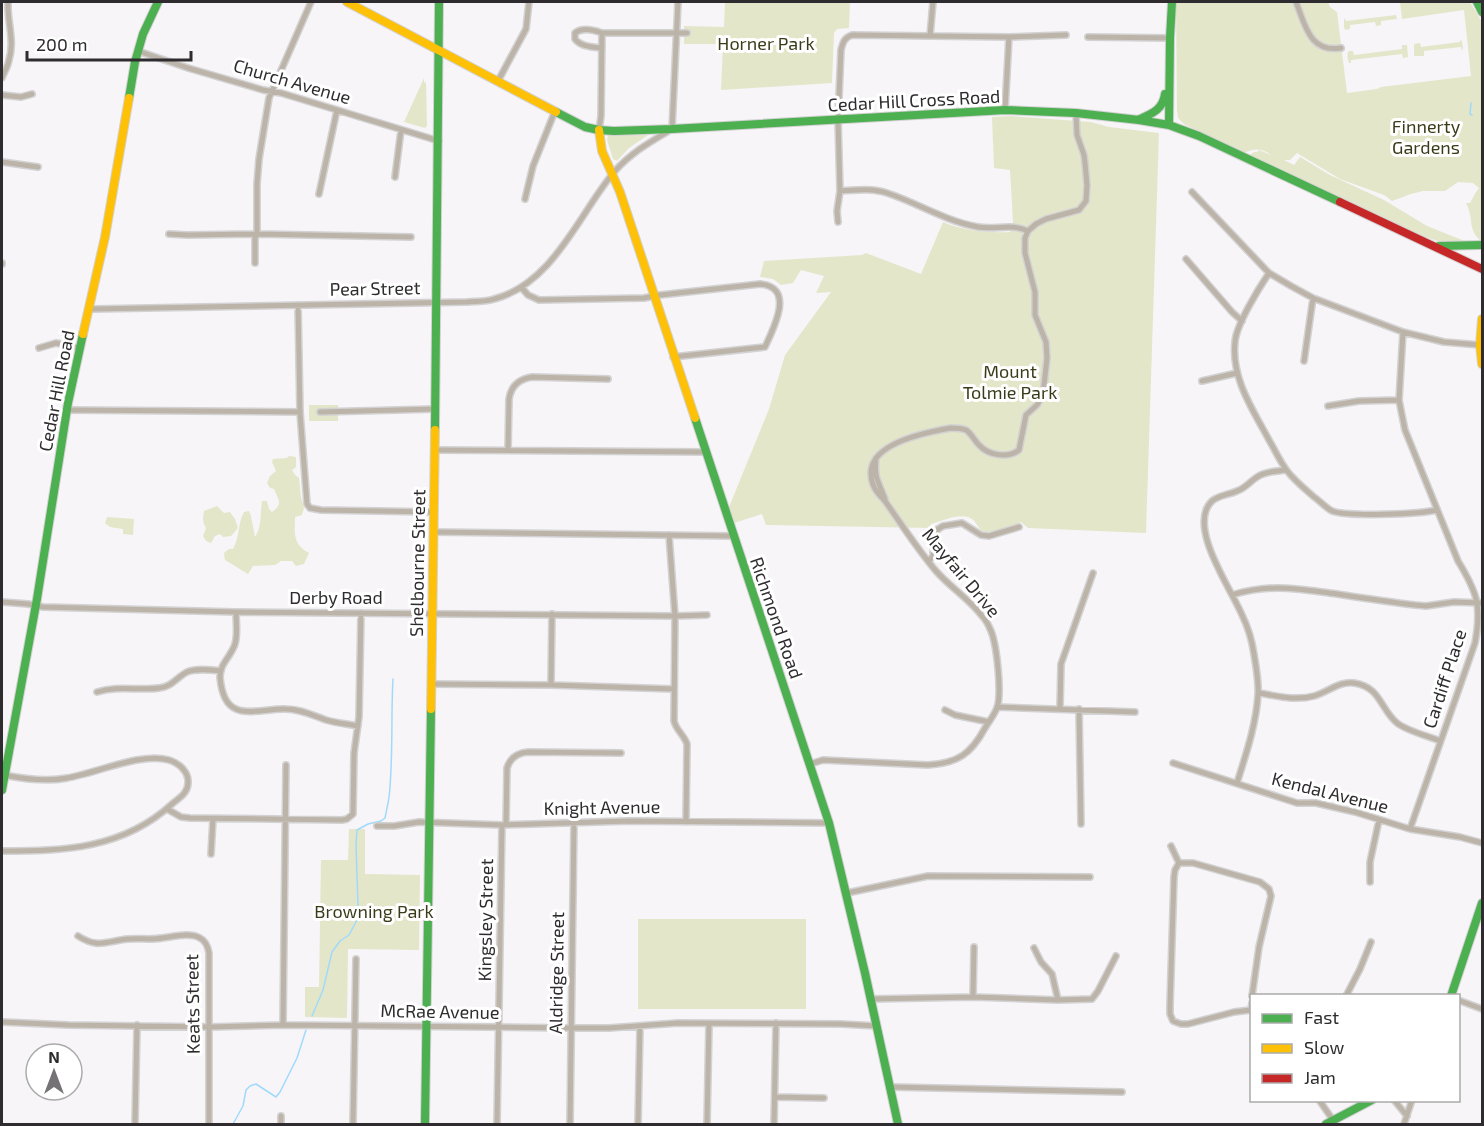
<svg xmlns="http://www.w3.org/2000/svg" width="1484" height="1126" font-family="'Exo 2',sans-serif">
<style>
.green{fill:#e4e6ca}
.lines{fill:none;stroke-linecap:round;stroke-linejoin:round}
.stream{stroke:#a0dafa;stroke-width:1.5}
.street-casing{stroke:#d3d2d3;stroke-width:8}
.fast-casing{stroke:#d3d2d3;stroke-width:10}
.slow-casing{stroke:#d3d2d3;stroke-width:10}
.jam-casing{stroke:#d3d2d3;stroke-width:10}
.street{stroke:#bcb4a8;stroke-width:5}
.fast{stroke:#4caf50;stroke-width:8}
.slow{stroke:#ffc107;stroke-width:8}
.jam{stroke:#c62828;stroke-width:8}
.labels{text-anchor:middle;stroke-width:6;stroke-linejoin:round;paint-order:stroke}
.park-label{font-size:18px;fill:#3a3c19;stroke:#fff}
.street-label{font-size:18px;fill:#2e2c2e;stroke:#fff}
</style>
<rect width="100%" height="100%" fill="#f7f5f8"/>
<path class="green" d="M725,2H850L849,28L837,29L834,33L832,83L721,90L723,44H684V26L724,27Z
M1176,2H1328L1330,7L1337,12L1347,93L1377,89L1381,87L1471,76L1464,10L1402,19L1400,2H1470L1482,22V242C1466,228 1475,220 1466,203H1470L1476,192L1479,188L1473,183L1458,182L1445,191H1423L1411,194L1392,201L1384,195L1340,179L1297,153L1290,160H1284L1294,165L1300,157L1330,175L1384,200L1427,226L1467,242L1446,244L1423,236L1250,155L1254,152H1257L1259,150L1271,155C1262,148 1254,148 1244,153L1184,124L1178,118L1177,110Z
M1396,15L1397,19L1381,21V25L1376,26L1375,22L1350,25V29L1346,30L1344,28V18L1346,21Z
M1460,40L1462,41L1463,48L1462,51L1461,47L1424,51V56H1414V44L1420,43L1421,47L1460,42Z
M1402,45H1407L1408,57L1403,58L1402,54L1351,60V63H1349C1348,60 1346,54 1349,51H1353L1354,55L1402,49Z
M424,78V82L426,83L427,126L425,128L404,122Z
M1011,116L1091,122L1109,127L1159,133L1146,533L1028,528L1021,522C1014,526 987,536 981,530C976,525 976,520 968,517C957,514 942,521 931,524V528L766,525L762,514L734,523L729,507L769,409L785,355L831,292L816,293L824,276L801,270L793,283L781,285L773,279L760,277L764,261L862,255L866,253L921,274L943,222C964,231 988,233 1010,232L1013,222L1010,170L994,168L992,117Z
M651,133L629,148L617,161L613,159L607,140L608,135Z
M309,405H338V421H309Z
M289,456L296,457V467L292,470L295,475L299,478L301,497L304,508L302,515L295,517C295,533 292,544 309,553L304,564L296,566L292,561H281L275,565L253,566L248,574L225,560L224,553L229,549H233C240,536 238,522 244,512L249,511L251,516L255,537C262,527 260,513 262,501H267L269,509L272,512C283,504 279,501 274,489L270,488L267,483L270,476L276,471L272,462L273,459L287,458Z
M217,506L224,513L230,512L235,519L238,528L231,536L223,537L220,534L215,536L211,543L206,541L203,536L206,528C202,522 203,518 204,511Z
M107,517L134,519L133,535L123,534V529L110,527L105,523Z
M349,829H365V874L420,875L419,950L348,949L347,1018L305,1017V987H319L321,860H348Z
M638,919H806V1009H638Z"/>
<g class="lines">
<path class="stream" d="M1471,103L1470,114L1472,115
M312,1016L323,990L332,952L340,941L349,935L357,920L358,907L356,845L357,830L368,824L381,821L385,818C387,807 390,797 390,786C393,750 391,714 393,679
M233,1124L243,1106L246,1090L250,1086L256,1084L276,1097L280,1092L297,1058L306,1030"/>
<g class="street-casing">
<path id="street" d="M1296,2C1305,24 1309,53 1341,48
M930,36L933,2
M1088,37L1170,38
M602,48C593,47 581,47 575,39V33C582,27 594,30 602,33H687
M138,51L188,68L263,90L281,93L439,141
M2,78C4,72 8,67 9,60C15,41 7,21 8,2
M498,81L526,29L529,2
M2,95L21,97L32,94
M1005,110L1009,37
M599,130L601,116L602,33
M2,162L38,167
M395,177L401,130
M840,191C856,190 872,188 887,193C918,203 945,221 978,227C996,230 1012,223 1028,231
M1192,192L1269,273L1291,286L1313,298L1403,332L1444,342L1480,345
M319,194L337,110
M525,199L533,166L555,111
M838,222L837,211L840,191L838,120L841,50C843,42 844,38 852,35L1009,37L1066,35
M169,234L187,235L257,234L411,237
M1186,259L1232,312L1242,321
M255,263V238L257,234V184L259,159L269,98L311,2
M2,264V263
M1269,273C1259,288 1236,325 1235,342C1231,378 1253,410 1269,440C1275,450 1280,462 1288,472C1295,481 1305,489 1314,497C1320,501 1326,508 1332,511C1348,517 1419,514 1437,510
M521,287L528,295L539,300L644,298L660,295L760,284C796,287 773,329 765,347L673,357
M298,305L300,412L307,504L310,508L321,510L433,512
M89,308L94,309L467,302C476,301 486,302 494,299C553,284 579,214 614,172C632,152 650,142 672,129L678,2
M1403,332L1399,400L1405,430L1458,561C1477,592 1482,606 1475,643L1410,829
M39,348L56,343L80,348
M1304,361L1313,298
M1202,381L1237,373
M1328,406L1359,401L1399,400
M67,410L300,412
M320,412L435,409
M434,450L705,452
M508,450L509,399C511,386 519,379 532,377L608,379
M876,458C874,479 878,480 885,499
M433,532L733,536
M669,535L675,616L674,721C676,730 684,735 687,744L686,822
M929,561L933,556L934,536L938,529L943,526L962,523L981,535L989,536L1019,527
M1232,595C1272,583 1297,589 1337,594C1363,598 1389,602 1415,605L1426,606L1454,602L1482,603
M2,602L28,604L43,607L236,612L675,616L707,615
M236,612C236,623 238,634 235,644C231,657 220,663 220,677C221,689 224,704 236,709C248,715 271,708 286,709C300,709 312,715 326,720C336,723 347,724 358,726
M431,684L551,685L674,689
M551,685L552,614
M97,692C118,685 138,691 159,688C172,687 177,677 187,672C197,668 210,670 221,671
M1259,693C1277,696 1296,701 1314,696C1328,692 1339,681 1354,683C1381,687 1380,709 1397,723C1407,731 1428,736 1440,741
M997,707L1135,712
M1060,708L1061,664L1093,573
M1079,709L1081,824
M945,710L955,715L989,722
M1173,763L1297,803H1316L1355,812L1410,829L1460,837L1482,843
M810,764L823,760L928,765C958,763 971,754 985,728C989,722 994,715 997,708C1002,694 997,646 991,631C989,626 986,620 982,616C969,599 950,587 936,571C918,550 902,525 885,501C877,493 871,486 871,473C871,443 927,432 951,428C956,428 961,428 966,430C971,433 974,440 979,445C988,455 1008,459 1019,450L1026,415L1037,405L1043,395L1047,358L1046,342L1035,315V292L1025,253V238L1028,231L1036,224L1046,219L1079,210L1086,201L1087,185L1085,163L1084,155L1077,135L1076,113
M1237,783C1246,754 1256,725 1258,695C1259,682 1256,667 1254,654C1252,641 1248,627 1242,615C1232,590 1186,526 1212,501C1219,495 1228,495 1237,491C1247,488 1253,477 1263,474C1270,471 1279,471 1286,470
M167,809L181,817L190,818L342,820L347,819L353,814L354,753L359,717L361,613
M506,825L507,768C510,758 517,753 528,752L621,753
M377,826H394L419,822L502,825L629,821L829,823
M1171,846L1179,863
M2,851C64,851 123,849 172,804C179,798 188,793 188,783C189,772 179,763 169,760C141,752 97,773 67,778C47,782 24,779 4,775
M211,854L213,819
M1370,882V862L1379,820
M847,893L928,876L1090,877
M78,936C98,949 107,941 128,939C140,938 151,940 162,938C173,937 189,932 200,938C206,941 208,947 209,953V1124
M1034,948L1041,962L1052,974L1058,1000
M1346,996L1360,969L1371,942
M973,997L974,947
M871,999L973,997L1058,1000L1092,999L1098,991L1116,956
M1458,1000L1482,1009
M1252,1003L1251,1010L1234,1012L1188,1024H1181L1173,1021L1170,1014V1005L1174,877L1175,870L1179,863H1193L1260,882L1269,889L1271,896L1259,947L1252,996
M2,1022L68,1025L210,1027L287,1025L571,1028H609L678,1023L841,1024L877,1026
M283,1025L286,765
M890,1087L1122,1092
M775,1097L824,1098
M1319,1100L1333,1120
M1394,1100L1407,1116
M135,1124L137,1025
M281,1124V1116
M353,1124L356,959
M497,1124L502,825
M570,1124L574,822
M638,1124L640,1026
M707,1124L709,1024
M774,1124L776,1023
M1404,1124L1412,1100"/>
</g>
<g class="fast-casing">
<path id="fast" d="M1477,2L1482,12
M129,98L135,62L143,34L158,2
M556,112L585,127L599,130L614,131L672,129L1005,110L1076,113L1139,120L1169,125L1199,136L1340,202
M1140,119C1153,113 1163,109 1165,94
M1169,125L1170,38L1172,2
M1439,246L1482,245
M695,418L829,823L865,973L898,1124
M435,430L439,2
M2,790L37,599L68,403L83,334
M1451,996L1482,903
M425,1124L431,709
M1326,1124L1372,1100"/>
</g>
<g class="slow-casing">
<path id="slow" d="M347,2L556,112
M599,130L602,151L620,192L695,418
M1482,319L1480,345L1482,364
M83,334L105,237L129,98
M431,709L435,430"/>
</g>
<g class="jam-casing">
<path id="jam" d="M1340,202L1482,269"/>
</g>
<use href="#street" class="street"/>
<use href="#fast" class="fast"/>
<use href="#slow" class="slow"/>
<use href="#jam" class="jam"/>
</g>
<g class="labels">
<g class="park-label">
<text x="766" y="50">Horner Park</text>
<text x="1426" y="133">Finnerty<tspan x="1426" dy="21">Gardens</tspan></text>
<text x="1010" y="378">Mount<tspan x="1010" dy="21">Tolmie Park</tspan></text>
<text x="374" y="918">Browning Park</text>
</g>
<g class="street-label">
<text transform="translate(292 82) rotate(16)" y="6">Church Avenue</text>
<text transform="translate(914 101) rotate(-3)" y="6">Cedar Hill Cross Road</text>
<text transform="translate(375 289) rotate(-1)" y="6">Pear Street</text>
<text transform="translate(57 391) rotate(-79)" y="6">Cedar Hill Road</text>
<text transform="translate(418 563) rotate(-89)" y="6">Shelbourne Street</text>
<text transform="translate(961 573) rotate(50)" y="6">Mayfair Drive</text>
<text x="336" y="604">Derby Road</text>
<text transform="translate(776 618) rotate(71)" y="6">Richmond Road</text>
<text transform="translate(1445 679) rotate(-72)" y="6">Cardiff Place</text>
<text transform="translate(1330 793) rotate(14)" y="6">Kendal Avenue</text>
<text transform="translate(602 808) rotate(-1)" y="6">Knight Avenue</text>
<text transform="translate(486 920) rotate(-89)" y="6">Kingsley Street</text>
<text transform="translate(557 973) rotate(-89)" y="6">Aldridge Street</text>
<text transform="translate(193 1004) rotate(-91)" y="6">Keats Street</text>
<text transform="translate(440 1012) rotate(1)" y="6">McRae Avenue</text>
</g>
</g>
<rect width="1484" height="1126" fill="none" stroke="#2e2c2e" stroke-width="6"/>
<rect x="1250" y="994" width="210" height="108" fill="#ffffff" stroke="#ababab" stroke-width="1.5"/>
<rect x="1262" y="1014" width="30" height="9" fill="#4caf50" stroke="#ababab" stroke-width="1.5"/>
<text x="1304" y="1024" font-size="18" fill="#2e2c2e">Fast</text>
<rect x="1262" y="1044" width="30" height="9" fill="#ffc107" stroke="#ababab" stroke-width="1.5"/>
<text x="1304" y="1054" font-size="18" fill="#2e2c2e">Slow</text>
<rect x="1262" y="1074" width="30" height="9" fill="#c62828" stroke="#ababab" stroke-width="1.5"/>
<text x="1304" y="1084" font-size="18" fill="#2e2c2e">Jam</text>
<g transform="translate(54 1072)"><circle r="28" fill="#ffffff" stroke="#ababab" stroke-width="1.5"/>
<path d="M0-4.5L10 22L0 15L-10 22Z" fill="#747275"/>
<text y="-9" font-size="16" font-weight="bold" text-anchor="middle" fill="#2e2c2e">N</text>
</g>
<path d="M27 51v9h164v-9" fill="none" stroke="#2e2c2e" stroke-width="3"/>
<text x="36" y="51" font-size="18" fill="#2e2c2e" stroke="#ffffff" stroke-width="4.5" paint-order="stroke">200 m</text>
</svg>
